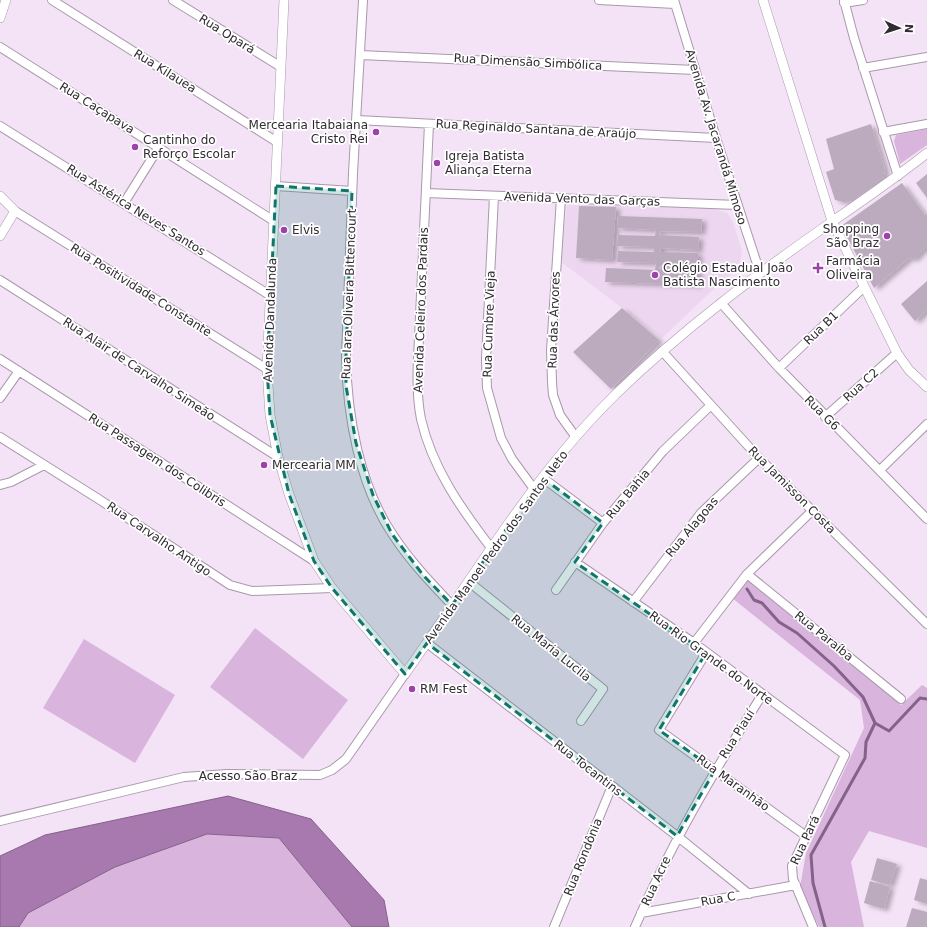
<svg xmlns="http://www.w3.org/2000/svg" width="927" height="927" font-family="'DejaVu Sans',sans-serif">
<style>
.built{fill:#edd6f0}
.green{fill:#d9b5de}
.water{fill:#a879ae;stroke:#846289}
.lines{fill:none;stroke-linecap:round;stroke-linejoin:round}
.stream{stroke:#846289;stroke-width:3}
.building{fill:#bcabbe;filter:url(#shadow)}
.minor-casing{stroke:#a999ab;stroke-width:10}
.tertiary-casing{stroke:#a999ab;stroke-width:10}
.minor{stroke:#fff;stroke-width:8}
.tertiary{stroke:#fff;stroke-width:9}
.marked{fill:#0f766e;fill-opacity:0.2;stroke:#0f766e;stroke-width:3;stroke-dasharray:8 5;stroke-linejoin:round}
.poi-dot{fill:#9e41ab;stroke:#fff;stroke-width:1.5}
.labels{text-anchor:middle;stroke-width:3.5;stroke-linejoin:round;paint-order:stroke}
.street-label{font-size:12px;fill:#312b32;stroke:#fff}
.poi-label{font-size:12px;fill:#312b32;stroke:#fff;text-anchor:start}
</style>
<defs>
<filter id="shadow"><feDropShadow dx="4.5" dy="2.5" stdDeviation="2" flood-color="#0004"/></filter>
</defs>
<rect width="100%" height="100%" fill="#f4e2f6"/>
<path class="built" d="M567,205L712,208L727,213L733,222L742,251L739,268L722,281L662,338L560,261Z"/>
<path class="green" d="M927,129V145L900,164L894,141L896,135Z
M747,579L901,705L922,685L927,688V848L869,831L851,862L864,927H819L800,887L806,853L864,728L860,700L732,598Z
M255,628L348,700L303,759L210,687Z
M84,639L175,695L135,763L43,708Z
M207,834L279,838L352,927H19L28,913L115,867Z"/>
<path class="water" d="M228,796L311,819L384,900L389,927H352L279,838L207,834L115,867L28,913L19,927H0V856L45,835Z"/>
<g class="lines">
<path class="stream" d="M747,589L754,600L762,603L779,622L797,633L834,666L863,697L875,723L866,742L865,758L811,855L813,883L825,927
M875,723L889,731L920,698L927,699"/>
</g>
<path class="building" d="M871,124L885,170L883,180L852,201L844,202L835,200L826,172L834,169L826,139Z
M927,174V198L916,183Z
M902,183L925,215L927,214V246L914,259L909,258L874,288L841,226Z
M579,206L616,207L612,260L576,258Z
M618,216L702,219L701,232L659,231V235L699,237L698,250L661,248L660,252L698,253V267L659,266V269L698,270V285L605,282L606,268L655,270L656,263L617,262L618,251L654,252V247L617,246L618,235L655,236L656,230L617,228Z
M927,281V310L915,321L901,304Z
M622,308L659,340L611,389L573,352Z
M877,858L897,864L890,885L871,880Z
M920,878L927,880V904L914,900Z
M870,881L890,887L884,909L864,903Z
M912,908L927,912V927H906Z"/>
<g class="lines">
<g class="minor-casing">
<path id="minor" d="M52,0L277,142
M173,0L281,67
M363,0L353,173L346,356C347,415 359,485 393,535C410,561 431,583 452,605
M599,0L675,4
M674,0L716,138L760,273
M844,0L854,38L898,176
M844,3L863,0
M0,47L274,221
M360,55L695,70
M863,68L927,57
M357,120L716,138
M429,124L418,359C417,379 417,399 421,419C432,468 462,510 492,549
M0,126L271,296
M883,132L927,124
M276,186L352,191
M426,193L737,205
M494,196L486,359L487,388L501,438L512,459L534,489
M561,198L551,350L552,382L553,395L560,415L575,436
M124,203L159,147
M15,211L267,369
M0,280L278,457
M721,303L779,368L927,519
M662,351L759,458L927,624
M0,359L314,561
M779,368L864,287
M0,398L19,371
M825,417L897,353
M0,437L97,498L230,585L252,591L332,588
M880,470L927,424
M543,478L603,523
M0,485L11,482L44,465
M575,562L694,643L845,755L792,866L793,879L813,927
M747,574L901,699
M469,582L603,689L581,721
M556,590L603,523L663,451L710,406
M633,602L701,513L759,458
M427,643L677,836L749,894
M694,643L747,574L812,511
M706,653L659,730L806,836
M0,821L184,777L227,774L320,775L332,770L346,759L405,674
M641,913L796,885
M554,927L612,786
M635,927C670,845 715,770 762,695"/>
</g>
<g class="tertiary-casing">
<path id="tertiary" d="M284,0L267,369L270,415L278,457L289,494L314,561L332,588L405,674C472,580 532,476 616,394C683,329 757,274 833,221C865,199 897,177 927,153
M763,0L832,221L897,353L909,370L927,387
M0,18L6,0
M0,196L15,211L0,236"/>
</g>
<use href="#minor" class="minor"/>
<use href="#tertiary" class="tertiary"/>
</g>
<path class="marked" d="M276,186L352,191L346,356V386L356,443L373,495L392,534L423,575L452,605L543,478L603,523L575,562L706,653L659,730L715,770L677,836L427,643L405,674L332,588L314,561L289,494L270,415L267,369Z"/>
<g class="poi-dot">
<circle cx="376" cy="132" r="4"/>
<circle cx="135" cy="147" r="4"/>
<circle cx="437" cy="163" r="4"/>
<circle cx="284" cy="230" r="4"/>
<circle cx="887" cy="236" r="4"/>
<path d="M816 262h4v4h4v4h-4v4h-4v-4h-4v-4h4z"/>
<circle cx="655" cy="275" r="4"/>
<circle cx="264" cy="465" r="4"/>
<circle cx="412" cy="689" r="4"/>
</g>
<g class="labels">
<g class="street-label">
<text transform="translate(227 34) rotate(32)" y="4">Rua Opará</text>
<text transform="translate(528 62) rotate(3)" y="4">Rua Dimensão Simbólica</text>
<text transform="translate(165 71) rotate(32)" y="4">Rua Kilauea</text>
<text transform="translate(97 108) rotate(32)" y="4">Rua Caçapava</text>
<text transform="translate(536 129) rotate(3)" y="4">Rua Reginaldo Santana de Araújo</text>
<text transform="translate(716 137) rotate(73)" y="4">Avenida Av. Jacarandá Mimoso</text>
<text transform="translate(582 199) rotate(2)" y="4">Avenida Vento das Garças</text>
<text transform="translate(136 210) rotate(32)" y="4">Rua Astérica Neves Santos</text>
<text transform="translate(141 290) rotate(32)" y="4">Rua Positividade Constante</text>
<text transform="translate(349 294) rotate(-88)" y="4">Rua Iara Oliveira Bittencourt</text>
<text transform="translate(421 310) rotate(-88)" y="4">Avenida Celeiro dos Pardais</text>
<text transform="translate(270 320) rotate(-88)" y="4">Avenida Dandalunda</text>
<text transform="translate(554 320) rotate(-88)" y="4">Rua das Árvores</text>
<text transform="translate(489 324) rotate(-88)" y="4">Rua Cumbre Vieja</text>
<text transform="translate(821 328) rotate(-44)" y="4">Rua B1</text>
<text transform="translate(139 369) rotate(33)" y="4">Rua Alair de Carvalho Simeão</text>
<text transform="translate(861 385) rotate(-42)" y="4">Rua C2</text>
<text transform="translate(822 413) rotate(45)" y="4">Rua G6</text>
<text transform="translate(157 460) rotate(33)" y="4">Rua Passagem dos Colibris</text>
<text transform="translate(792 490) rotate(45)" y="4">Rua Jamisson Costa</text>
<text transform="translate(628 494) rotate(-50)" y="4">Rua Bahia</text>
<text transform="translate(692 527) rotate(-50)" y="4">Rua Alagoas</text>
<text transform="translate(159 539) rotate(34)" y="4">Rua Carvalho Antigo</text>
<text transform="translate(496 547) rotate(-54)" y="4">Avenida Manoel Pedro dos Santos Neto</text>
<text transform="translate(824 636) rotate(39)" y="4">Rua Paraíba</text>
<text transform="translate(551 648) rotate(39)" y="4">Rua Maria Lucila</text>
<text transform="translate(711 658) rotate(36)" y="4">Rua Rio Grande do Norte</text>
<text transform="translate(737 734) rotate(-58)" y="4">Rua Piauí</text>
<text transform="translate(588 768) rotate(38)" y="4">Rua Tocantins</text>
<text x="248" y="780">Acesso São Braz</text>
<text transform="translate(733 783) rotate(36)" y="4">Rua Maranhão</text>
<text transform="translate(805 840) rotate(-65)" y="4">Rua Pará</text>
<text transform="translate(583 857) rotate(-68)" y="4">Rua Rondônia</text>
<text transform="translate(656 881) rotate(-65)" y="4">Rua Acre</text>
<text transform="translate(718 899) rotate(-10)" y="4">Rua C</text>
</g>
<g class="poi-label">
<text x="368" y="129" text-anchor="end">Mercearia Itabaiana<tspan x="368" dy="14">Cristo Rei</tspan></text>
<text x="143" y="144">Cantinho do<tspan x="143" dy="14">Reforço Escolar</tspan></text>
<text x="445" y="160">Igreja Batista<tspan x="445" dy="14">Aliança Eterna</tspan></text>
<text x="879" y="233" text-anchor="end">Shopping<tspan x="879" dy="14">São Braz</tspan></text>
<text x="292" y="234">Elvis</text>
<text x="826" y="265">Farmácia<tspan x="826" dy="14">Oliveira</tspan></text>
<text x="663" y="272">Colégio Estadual João<tspan x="663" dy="14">Batista Nascimento</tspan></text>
<text x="272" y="469">Mercearia MM</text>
<text x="420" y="693">RM Fest</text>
</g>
</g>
<g transform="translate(899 28) rotate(93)" stroke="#ffffff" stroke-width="3" paint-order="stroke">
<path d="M0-3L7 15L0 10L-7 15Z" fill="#312b32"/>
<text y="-6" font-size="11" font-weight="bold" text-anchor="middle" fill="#312b32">N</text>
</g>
</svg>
